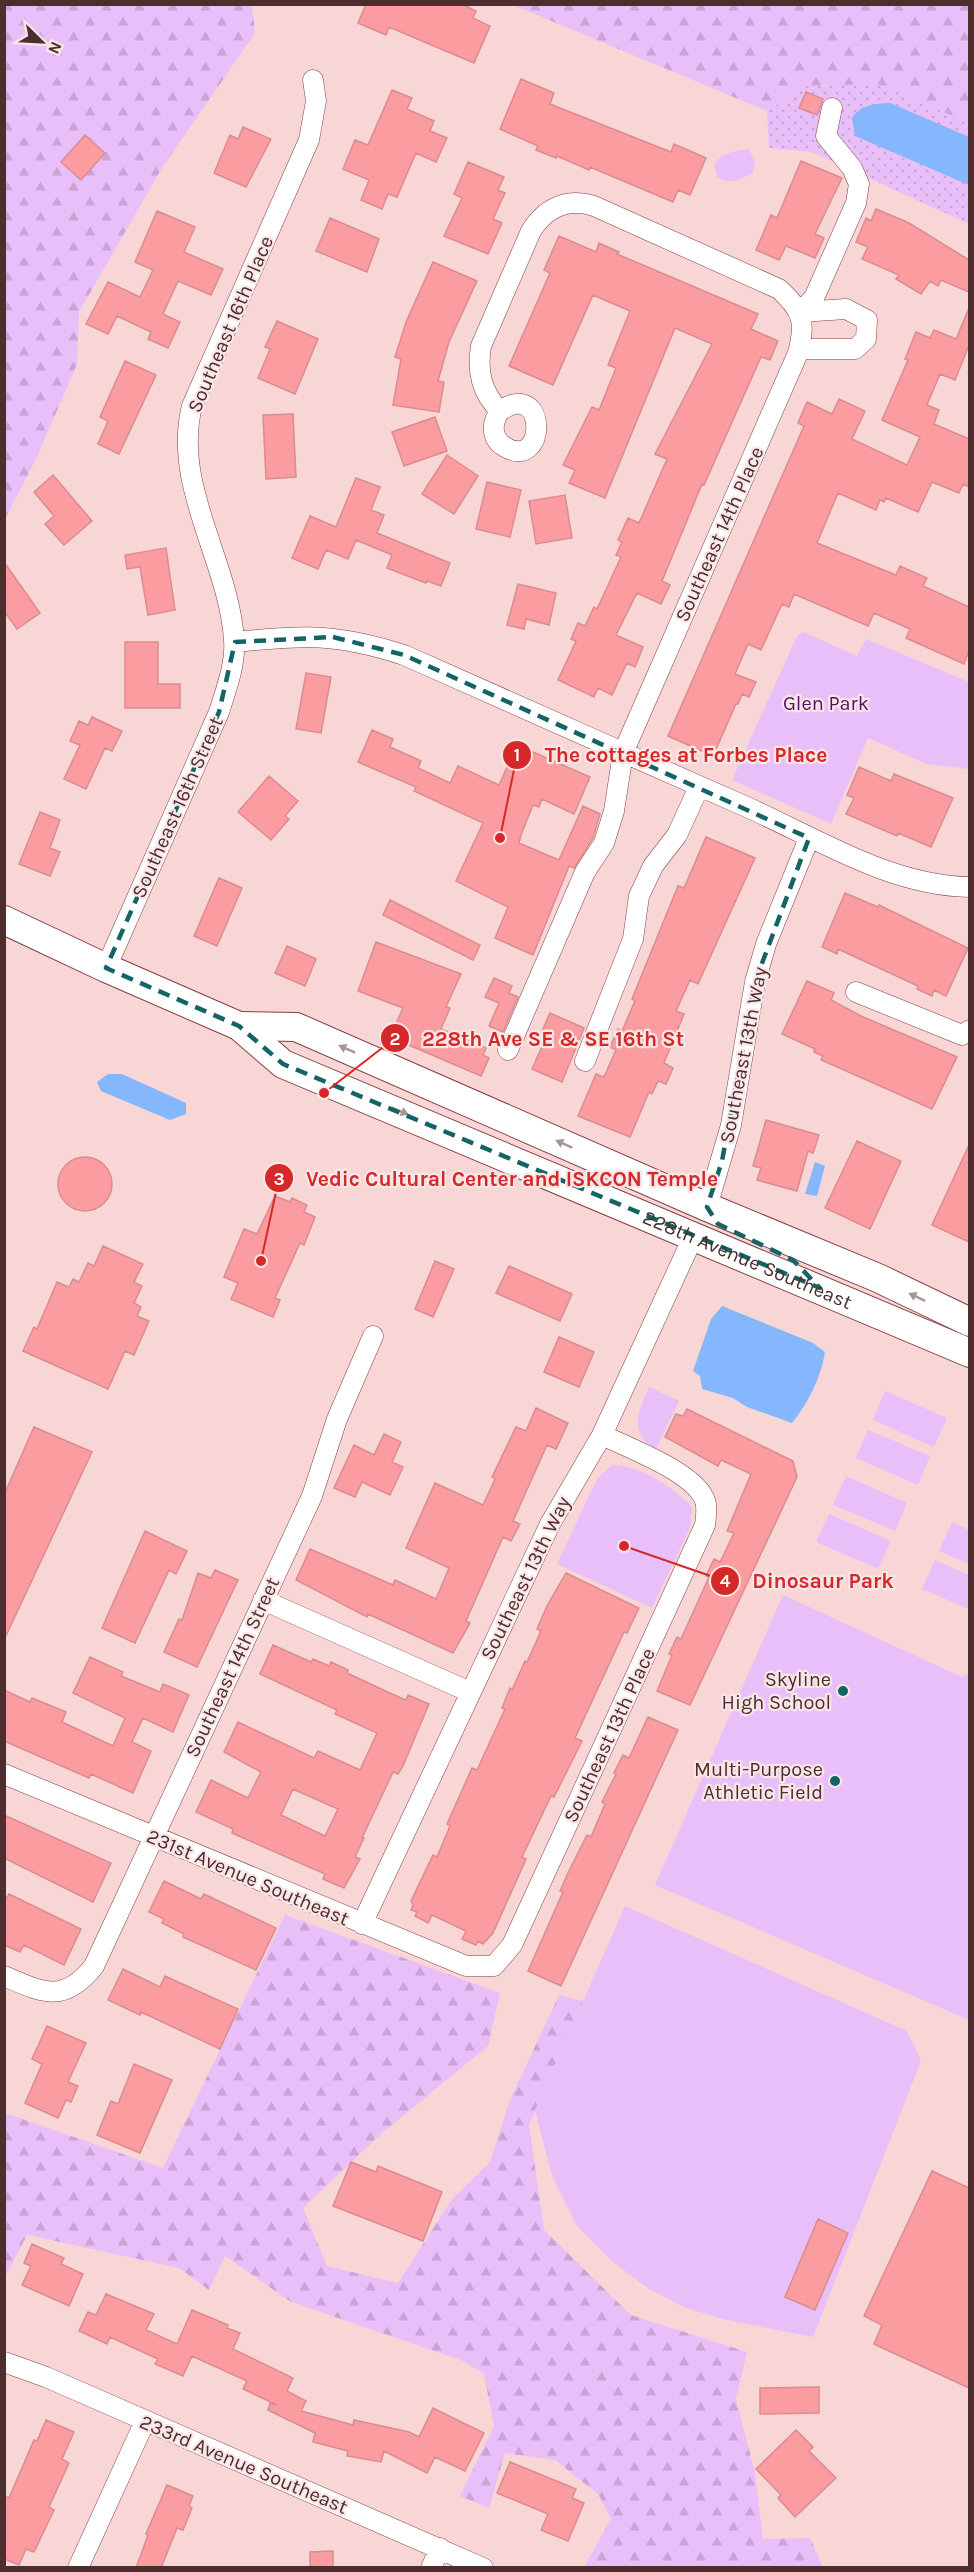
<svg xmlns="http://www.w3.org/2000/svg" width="974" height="2572" font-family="Karla,sans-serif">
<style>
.grass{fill:url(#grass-dots)}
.forest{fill:url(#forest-firs)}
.green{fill:#e9bff9}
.water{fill:#84b7fd}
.building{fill:#fb9ca1;stroke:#da8c90;stroke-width:1.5;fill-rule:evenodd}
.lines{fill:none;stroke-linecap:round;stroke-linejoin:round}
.street-casing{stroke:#843f44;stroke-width:21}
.secondary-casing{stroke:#843f44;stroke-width:30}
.street{stroke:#fff;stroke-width:20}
.secondary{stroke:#fff;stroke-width:28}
.oneway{fill:#a69697}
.marked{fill:none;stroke:#146465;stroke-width:4.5;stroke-dasharray:12 8;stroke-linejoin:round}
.poi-dot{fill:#146465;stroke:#f9e7e8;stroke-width:2}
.labels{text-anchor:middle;stroke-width:4.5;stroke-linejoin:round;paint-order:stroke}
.street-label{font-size:20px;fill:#4e2d2f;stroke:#f9e7e8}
.park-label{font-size:20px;fill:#521066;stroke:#f9e7e8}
.poi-label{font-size:20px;fill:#4e2d2f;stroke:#f9e7e8;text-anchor:end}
.leader{fill:none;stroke:#d62828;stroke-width:2}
.callout-dot{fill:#d62828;stroke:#f9e7e8;stroke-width:2}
.mark-label{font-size:18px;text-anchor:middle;font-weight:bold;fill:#fff}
.callout-label{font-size:21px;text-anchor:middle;font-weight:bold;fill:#d62828;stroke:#f9e7e8;stroke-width:4.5;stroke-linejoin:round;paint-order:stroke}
</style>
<defs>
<pattern id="grass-dots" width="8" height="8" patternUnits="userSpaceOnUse" patternTransform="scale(1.5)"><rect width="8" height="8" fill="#e9bff9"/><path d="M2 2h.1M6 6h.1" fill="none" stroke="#caa4d6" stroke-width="1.8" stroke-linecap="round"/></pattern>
<pattern id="forest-firs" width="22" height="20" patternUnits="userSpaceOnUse" patternTransform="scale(1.5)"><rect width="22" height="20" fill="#e9bff9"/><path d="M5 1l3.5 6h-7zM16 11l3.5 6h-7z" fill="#caa4d6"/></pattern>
</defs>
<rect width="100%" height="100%" fill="#f8d6d6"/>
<path class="grass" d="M878,84L969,123V224L812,152L769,148L767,111L806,86Z"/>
<path class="forest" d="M5,5H252L255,33L162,168L79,312L77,364L36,459L5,519Z
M513,5H969V123L878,84L806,86L767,111Z
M285,1915L500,1993L488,2046L382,2133L303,2208L327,2266L398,2283L452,2199L490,2162L510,2100L559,1995L583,2001L529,2125L544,2230L631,2315L747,2352L736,2399L755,2473L763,2539L810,2538L823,2567H584L611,2519L598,2494L555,2460L505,2453L489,2508L460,2496L494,2426L484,2374L461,2360L291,2302L225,2256L209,2290L179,2268L27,2235L5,2277V2113L163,2168Z"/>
<path class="green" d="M749,149L755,162L753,172C742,179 730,186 718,177L714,166C720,152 736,151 749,149Z
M803,632L857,656L866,639L969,682V769L927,764L868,738L831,824L732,780L797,636Z
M649,1387L679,1401L656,1449C627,1434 639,1410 649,1387Z
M885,1391L947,1418L934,1447L873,1420Z
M868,1430L930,1456L918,1485L856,1458Z
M612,1465C641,1466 672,1486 692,1507L690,1528L652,1608L557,1564L597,1479Z
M846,1476L907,1503L895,1531L833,1505Z
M829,1514L891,1541L878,1569L816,1542Z
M952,1522L969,1530V1564L939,1551Z
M935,1560L969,1575V1609L922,1589Z
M783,1595L962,1677L969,1673V2020L655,1885Z
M625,1906L907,2031L921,2061L813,2337L727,2320L686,2308L649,2289L613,2262L577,2226L552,2176L535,2110Z"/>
<path class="water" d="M890,103L969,137V185L855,136L852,118C861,104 875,104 890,103Z
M108,1074H122L186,1103V1114L170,1120L101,1091L97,1082Z
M815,1162L825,1166L817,1196L805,1194Z
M722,1306L813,1343L825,1352C821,1378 808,1403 792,1423L747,1407L733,1398L702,1389L700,1376L693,1371L711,1319Z"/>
<path class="building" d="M366,4H462L476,11L473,18L490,26L474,63L389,27L386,35L358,23Z
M521,79L554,93L550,104L671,152L674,144L706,158L690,195L678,190L673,202L590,167L589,170L557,156L556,158L536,150L538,146L500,129Z
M392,90L412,98L407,109L434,121L430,131L447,138L436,162L416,153L397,197L388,194L382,209L361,200L369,180L343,169L355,140L368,145Z
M806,92L823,99L817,115L799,108Z
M243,127L271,139L246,187L214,173L230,135L238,139Z
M85,135L105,153L81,180L61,162Z
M801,161L842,178L815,234L824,238L815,258L786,246L779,260L756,250L771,215L777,218Z
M468,162L504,177L498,190L505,193L493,219L502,223L488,254L444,236L462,198L454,194Z
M876,209L909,223L969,260V292L941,280L938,286L930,281L921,294L896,279L899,275L862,259L868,247L856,242L866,218L871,221Z
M157,211L195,227L184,252L223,269L211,295L178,281L163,314L180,322L168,348L148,339L151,332L117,316L108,334L86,324L108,282L140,297L153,270L135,262Z
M330,218L379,239L367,272L316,251Z
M559,236L596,252L599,243L619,252L617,254L758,314L751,329L778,341L770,360L761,357L704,485L702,484L662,581L670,585L661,604L637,593L616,635L643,647L635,667L627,663L612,695L598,688L594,697L558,680L576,641L571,639L578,623L585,626L594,607L597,609L621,557L616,555L622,542L618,540L628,518L639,523L667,459L655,454L712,344L675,328L605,498L569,483L575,470L563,465L592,407L599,410L616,368L608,365L630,311L593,295L553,385L509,366L550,273L544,270Z
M433,262L477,281L449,342L438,381L444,382L439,412L393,405L401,359L395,357L406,322Z
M969,308V345L955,380L940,374L927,405L939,410L934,424L969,439V487L963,484L959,493L932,482L918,512L886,498L884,502L880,500L876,510L838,493L817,543L896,575L900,566L927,578L923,586L969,607V651L964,664L906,638L910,629L874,613L868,626L794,594L789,607L782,604L761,650L748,644L735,674L756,682L749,697L742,694L738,704H736L713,756L668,736L804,426L798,423L807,402L832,414L839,399L865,411L852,439L907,465L920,437L882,420L908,360L905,359L916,332L930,338L934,330L956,339Z
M277,321L318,339L295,394L258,378L270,349L265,347Z
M125,361L156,375L119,454L98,444L108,421L100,417Z
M293,414L296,477L266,479L263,415Z
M435,417L447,451L404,466L392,432Z
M447,455L478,476L454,514L422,494Z
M53,475L92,521L64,545L45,524L54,516L34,492Z
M356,478L380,487L371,510L384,515L377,533L450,563L441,586L427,581L426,583L387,568L392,555L356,540L348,559L326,550L318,569L292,558L310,516L336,527Z
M487,482L521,490L510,537L476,529Z
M565,495L572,538L536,544L529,501Z
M166,548L175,610L148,615L140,567L127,569L125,555Z
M4,562L40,613L17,629L4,611Z
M518,584L556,593L549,625L526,619L524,629L507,625Z
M125,642H158V684H180V708H125Z
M306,673L331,677L321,733L296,729Z
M92,717L122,731L112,751L105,748L86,789L64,779L80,745L70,741L79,721L88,725Z
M372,730L393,739L390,747L421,761L418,768L450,783L458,766L499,785L517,745L590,777L574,814L542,799L539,807L533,805L521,835L519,843L559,860L583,806L600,814L593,838L574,868L569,866L533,955L495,938L508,907L456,881L483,823L414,791L416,787L358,762Z
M859,767L891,781L894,774L953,798L931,847L898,833L897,836L846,814L854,798L847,795Z
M269,776L298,801L285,816L289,819L271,840L238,812Z
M40,812L60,820L50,848L60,852L50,876L19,864Z
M706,837L755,858L698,984L690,980L676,1011L684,1014L664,1063L673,1068L666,1084L658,1081L652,1094L649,1092L630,1137L578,1116L596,1074L604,1077L616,1050L610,1047L618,1029L622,1031L635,1001L632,999L678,886L684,888Z
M219,878L242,888L217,946L194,936Z
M845,893L878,907L879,905L968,948L946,996L934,990L932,996L917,989L918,986L838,949L837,954L822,947Z
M390,900L480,945L473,960L383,915Z
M376,942L461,974L446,1007L450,1008L441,1029L486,1048L483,1055L489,1058L481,1076L390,1037L403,1008L358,991Z
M287,946L316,959L305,986L275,973Z
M494,978L512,986L509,993L518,997L503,1032L489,1026L499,1003L485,997Z
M807,981L834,993L831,1000L861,1016L957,1057L932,1109L821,1060L823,1056L814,1052L815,1049L782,1034Z
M550,1013L584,1028L562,1082L532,1069L544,1042L538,1040Z
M766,1120L819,1135L813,1153L808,1151L797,1191L757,1180L761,1168L753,1166Z
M857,1141L901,1161L870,1229L825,1208Z
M969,1145V1242L932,1225Z
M58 1184a27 27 0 1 1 54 0a27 27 0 1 1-54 0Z
M275,1196L290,1202L292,1198L307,1205L304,1212L315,1217L304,1245L300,1243L275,1298L280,1300L273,1317L231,1299L238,1283L224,1277L244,1229L257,1234Z
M103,1246L143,1264L134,1282L142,1286L134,1303L141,1307L137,1316L149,1321L134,1355L125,1351L108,1389L23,1351L34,1327L37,1329L57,1282L69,1287L73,1279L79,1282L88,1263L94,1266Z
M435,1261L454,1269L433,1317L415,1309Z
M509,1266L572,1294L560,1321L496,1293Z
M559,1337L594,1352L579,1387L544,1372Z
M536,1408L568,1423L556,1449L547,1445L513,1521L520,1524L511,1541L503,1537L466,1621L470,1623L453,1653L368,1614L367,1617L296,1580L310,1549L393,1585L395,1580L436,1599L449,1568L406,1548L435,1483L483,1505L495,1479L492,1477L516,1427L526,1431Z
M687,1409L793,1461L797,1477L690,1705L657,1691L672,1655L669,1654L677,1637L681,1639L709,1577L706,1576L714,1559L720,1562L734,1533L727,1531L751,1474L721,1460L718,1466L665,1437L676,1414L683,1416Z
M34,1427L92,1452L4,1640V1495Z
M384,1434L401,1442L392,1462L403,1467L390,1495L362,1482L355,1497L334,1488L354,1445L374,1455Z
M145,1531L187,1551L176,1574L169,1570L135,1643L102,1628Z
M215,1570L238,1580L197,1667L164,1652L179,1619L182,1620L198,1573L211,1578Z
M566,1573L639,1608L627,1633L624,1632L575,1738L582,1741L554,1797L551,1796L522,1857L526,1859L493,1933L483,1944L478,1941L476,1945L462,1939L466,1931L432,1915L428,1923L415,1916L417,1912L411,1910L413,1905L411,1901L433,1855L437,1857L450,1826L447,1824L472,1768L477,1770L505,1709L502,1708L510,1688L512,1690L525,1661L527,1662L541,1631L537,1629L547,1606Z
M273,1645L311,1662L313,1659L329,1666L331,1662L348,1670L347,1673L392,1694L406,1700L408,1695L429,1704L403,1766L398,1774L393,1772L362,1838H364L355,1857L360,1859L344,1888L323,1879L325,1874L232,1833L233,1829L196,1812L211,1780L248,1798L261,1772L224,1752L238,1722L314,1758L318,1751L360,1770L377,1733L335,1714L337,1710L260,1674ZM293,1789L338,1809L325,1836L281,1815Z
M90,1657L123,1672L121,1676L160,1692L163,1684L189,1695L173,1732L143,1718L132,1742L151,1751L133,1793L91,1774L89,1778L4,1741V1690L30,1702L32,1698L66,1712L62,1722L113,1746L125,1718L73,1693Z
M648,1717L678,1730L561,1986L528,1971L563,1892L560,1891L568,1873L587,1835L591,1837L605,1804L602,1802L616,1774L614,1773L623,1755L629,1758Z
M4,1815L111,1863L93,1902L4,1858Z
M164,1881L201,1899L204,1894L276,1928L256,1970L183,1937L184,1934L162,1923L164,1919L149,1912Z
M9,1894L81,1929L64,1965L24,1945L20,1952L4,1945V1903Z
M123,1969L160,1987L165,1976L238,2009L220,2049L141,2012L140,2015L108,2000Z
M47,2026L86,2043L68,2082L78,2086L71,2102L66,2100L58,2118L25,2103L42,2064L32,2059Z
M134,2064L172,2080L140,2153L97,2135L111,2101L118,2104Z
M351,2162L376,2172L378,2166L442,2192L423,2241L333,2206Z
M932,2171L969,2188V2388L874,2344L882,2325L864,2316Z
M818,2219L848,2233L815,2310L785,2297Z
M32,2244L64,2258L61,2264L83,2274L69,2306L22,2285L31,2266L24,2263Z
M106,2294L154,2314L146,2330L177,2344L192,2310L228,2325L227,2328L240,2333L233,2349L293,2378L287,2391L306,2401L301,2411L353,2425L354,2420L409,2432L419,2437L433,2408L484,2433L465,2471L435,2457L427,2473L384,2451L381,2462L347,2456L348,2451L313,2442L315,2433L268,2410L270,2403L277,2405L243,2389L247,2381L192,2356L183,2376L155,2364L158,2359L110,2337L107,2344L79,2331L88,2312L96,2315Z
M819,2387V2413L760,2414V2388Z
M46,2420L74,2432L62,2459L69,2463L49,2507L54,2510L34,2552L26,2549L19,2565L4,2559V2496L9,2498L34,2440L37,2441Z
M796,2430L813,2447L809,2451L836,2478L795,2517L778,2498L781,2495L756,2469Z
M510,2462L576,2489L572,2498L584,2503L568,2541L541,2530L548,2514L497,2493Z
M167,2485L193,2496L189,2506L192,2508L183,2530L177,2528L161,2568H136L148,2535L146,2534Z
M333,2551V2568H310V2552Z"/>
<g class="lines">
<g class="street-casing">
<path id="street" d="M800,312L814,298L856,203L859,184L852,168L826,136L832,108
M799,349H855L866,339L867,320L846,309L800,312
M500,411C548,378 547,472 505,447C491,439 491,423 500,411C481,392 477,371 481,346L531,231C546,207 568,198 594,206L779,289C803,311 806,322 798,353L623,753L614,811L604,843L585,872L508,1050
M235,642C304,635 336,633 404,655C519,707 634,757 749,808C818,839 891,886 970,887
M106,968L219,712C226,690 236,663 234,640C229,561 172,486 192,406L309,140L316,101L313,80
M856,992L962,1035L970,1030
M585,1061L633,939L639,896L653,866L677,835L699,787
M707,1207L731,1125L755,982L766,944L809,838
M263,1600L470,1692
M4,1774L466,1966H494L512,1945L705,1525C706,1516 708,1506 704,1498C691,1471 629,1448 602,1435
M362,1924L550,1524L602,1435L694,1235
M4,1976C43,1993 64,2004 94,1966L312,1496L337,1419L373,1336
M4,2362L46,2377L483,2568
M78,2568L145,2421
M431,2568L440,2548"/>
</g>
<g class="secondary-casing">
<g id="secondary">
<path id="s1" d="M4,920L106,968L239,1026L283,1064L970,1353"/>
<path d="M239,1026L296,1027L707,1207L878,1278L970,1322"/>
</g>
</g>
<use href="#street" class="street"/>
<use href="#secondary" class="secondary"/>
</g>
<defs><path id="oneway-solid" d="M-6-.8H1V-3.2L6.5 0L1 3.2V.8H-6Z" transform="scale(1.5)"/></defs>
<g class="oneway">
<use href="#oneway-solid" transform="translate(347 1049) rotate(-156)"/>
<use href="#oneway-solid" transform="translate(400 1111) rotate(23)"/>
<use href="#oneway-solid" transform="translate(564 1144) rotate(-156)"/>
<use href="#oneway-solid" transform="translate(917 1297) rotate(-155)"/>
</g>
<path class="marked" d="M333,637L404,655L809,838L755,982L722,1161L707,1207L718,1224L793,1260L820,1288L283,1064L239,1026L106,968L219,712L235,642Z"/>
<g class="poi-dot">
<circle cx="843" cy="1691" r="6"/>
<circle cx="835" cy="1781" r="6"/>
</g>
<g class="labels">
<g class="street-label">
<text transform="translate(230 324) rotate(-67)" y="7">Southeast 16th Place</text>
<text transform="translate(719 534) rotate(-66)" y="7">Southeast 14th Place</text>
<text transform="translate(177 807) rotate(-66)" y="7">Southeast 16th Street</text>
<text transform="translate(743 1055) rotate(-79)" y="7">Southeast 13th Way</text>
<text dy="7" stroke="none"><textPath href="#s1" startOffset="820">228th Avenue Southeast</textPath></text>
<text transform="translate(525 1578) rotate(-64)" y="7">Southeast 13th Way</text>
<text transform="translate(232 1667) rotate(-65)" y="7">Southeast 14th Street</text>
<text transform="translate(609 1735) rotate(-65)" y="7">Southeast 13th Place</text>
<text transform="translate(248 1877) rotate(23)" y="7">231st Avenue Southeast</text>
<text transform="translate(244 2464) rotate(23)" y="7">233rd Avenue Southeast</text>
</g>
<g class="park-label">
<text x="826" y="710">Glen Park</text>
</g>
<g class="poi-label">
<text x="831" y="1686">Skyline<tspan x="831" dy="23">High School</tspan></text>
<text x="823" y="1776">Multi-Purpose<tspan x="823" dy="23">Athletic Field</tspan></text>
</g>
</g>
<path class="leader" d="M500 838L517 755M324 1093L395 1038M261 1261L279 1178M624 1546L725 1581"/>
<g class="callout-dot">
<circle cx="500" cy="838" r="6"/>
<circle cx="324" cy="1093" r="6"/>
<circle cx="261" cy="1261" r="6"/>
<circle cx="624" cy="1546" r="6"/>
<circle cx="517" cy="755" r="15"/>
<circle cx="395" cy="1038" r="15"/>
<circle cx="279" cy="1178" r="15"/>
<circle cx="725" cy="1581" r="15"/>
</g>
<g class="mark-label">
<text x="517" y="761">1</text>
<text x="395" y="1045">2</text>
<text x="279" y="1185">3</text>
<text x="725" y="1587">4</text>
</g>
<g class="callout-label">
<text x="686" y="762">The cottages at Forbes Place</text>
<text x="553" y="1046">228th Ave SE &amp; SE 16th St</text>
<text x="512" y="1186">Vedic Cultural Center and ISKCON Temple</text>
<text x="823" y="1588">Dinosaur Park</text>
</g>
<rect width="974" height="2572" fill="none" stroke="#4e2d2f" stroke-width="12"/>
<g transform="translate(42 42) rotate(114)" stroke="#f9e7e8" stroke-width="4.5" paint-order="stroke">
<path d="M0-4.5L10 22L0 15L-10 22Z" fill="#4e2d2f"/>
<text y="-9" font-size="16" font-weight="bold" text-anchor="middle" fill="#4e2d2f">N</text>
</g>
</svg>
